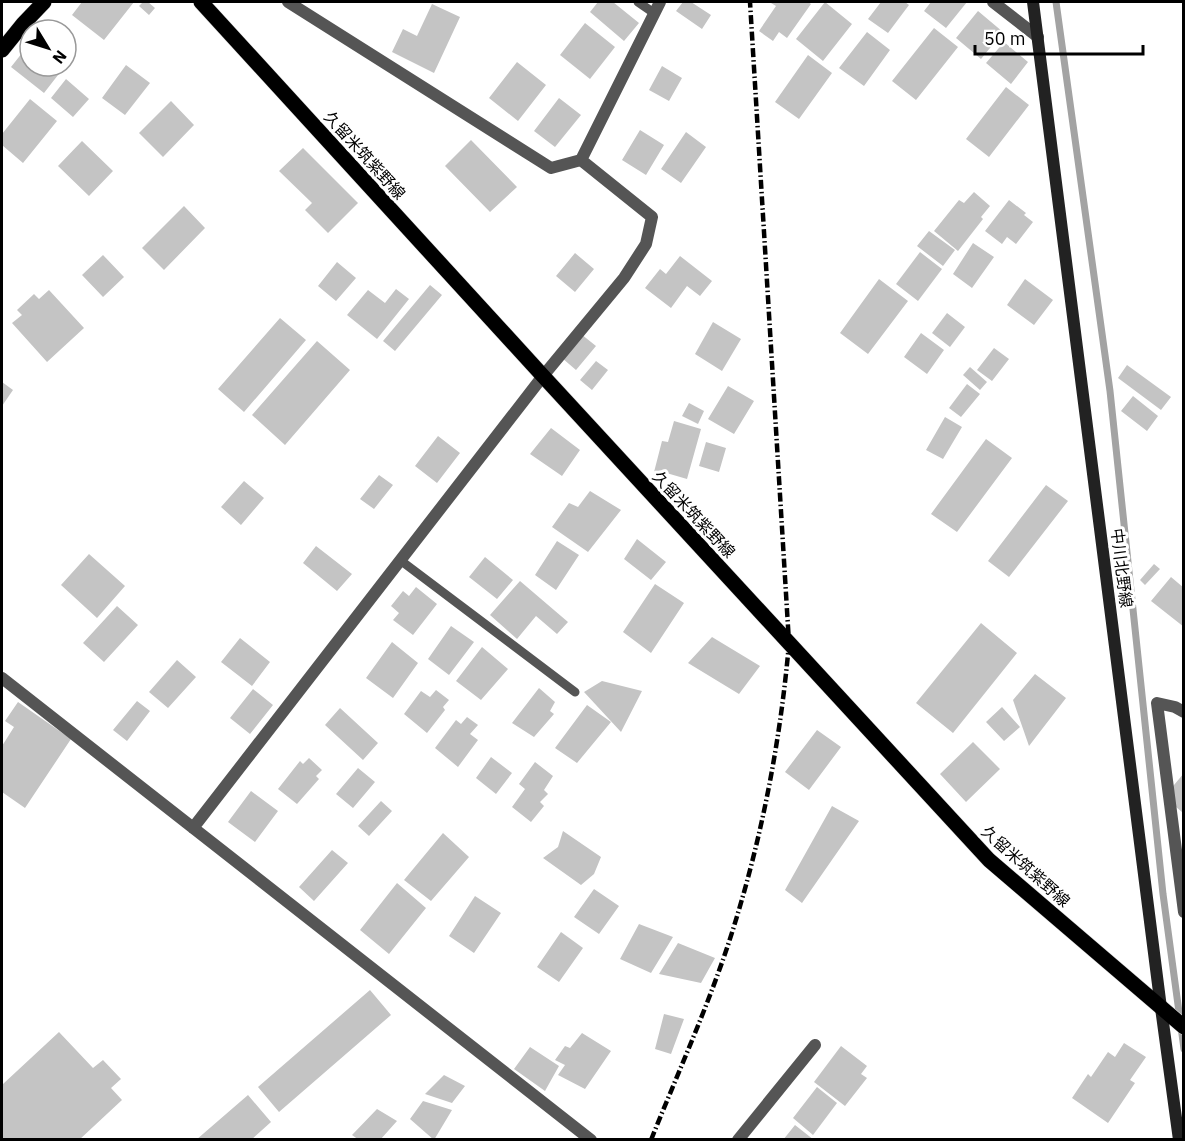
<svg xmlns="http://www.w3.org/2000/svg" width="1185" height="1141" font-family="'IBM Plex Sans','Noto Sans JP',sans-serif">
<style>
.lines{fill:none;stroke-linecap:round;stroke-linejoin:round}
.stream{stroke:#a3a3a3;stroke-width:7}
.building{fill:#c4c4c4}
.primary-casing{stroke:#dbdbdb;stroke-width:16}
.lane{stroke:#555;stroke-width:9}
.street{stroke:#555;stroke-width:12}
.secondary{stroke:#222;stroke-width:12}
.primary{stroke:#000;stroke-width:15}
.rail{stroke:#000;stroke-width:4.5;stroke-dasharray:9 3 1.5 3;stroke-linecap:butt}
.labels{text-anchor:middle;stroke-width:6;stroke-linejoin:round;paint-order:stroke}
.street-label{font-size:16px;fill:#000;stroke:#fff}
</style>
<rect width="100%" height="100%" fill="#fff"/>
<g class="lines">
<path class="stream" d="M1056,2L1110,391L1163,894L1184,1049"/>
</g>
<path class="building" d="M82,2H134L104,40L72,15Z
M143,2H148L155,8L149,15L139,6Z
M598,2H613L639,23L624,41L590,12Z
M683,2H691L711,15L702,29L676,11Z
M772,2H808L811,4L787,38L779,32L773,41L759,31L776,6L771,3Z
M825,2L852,24L823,61L796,39Z
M881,2H905L909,5L888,33L868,19Z
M931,2H967L946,28L924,11Z
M432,4L460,17L434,73L392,52L403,29L417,36Z
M978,11L1003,32L981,59L956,38Z
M585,23L615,47L590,79L560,55Z
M934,28L958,47L916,100L892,81Z
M867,32L890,50L864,86L839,68Z
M1004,42L1028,62L1011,84L986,63Z
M30,43V66H65L44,93L11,67Z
M808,55L832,73L799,119L775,102Z
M517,62L546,85L518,121L489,98Z
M126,65L150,83L125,115L102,98Z
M662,66L682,78L669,101L649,90Z
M66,79L89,99L73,117L51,98Z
M1006,87L1029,105L989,157L966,139Z
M559,98L581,115L555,147L534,131Z
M30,99L57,121L23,163L2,145V134Z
M171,101L194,125L163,157L139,133Z
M640,130L664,145L646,175L622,160Z
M686,132L706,147L681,183L661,169Z
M471,140L517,187L490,212L445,166Z
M82,141L113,171L89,196L58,166Z
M303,148L358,203L328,233L305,210L312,203L279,171Z
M974,192L990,206L981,217L983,219L958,251L934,231L959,200L964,203Z
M1009,200L1026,213L1024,215L1033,222L1016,244L1007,237L1002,244L985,231Z
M184,206L205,228L164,270L142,248Z
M929,231L955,250L943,266L917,246Z
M973,243L994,257L972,288L953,274Z
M920,252L942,269L918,301L896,284Z
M575,253L594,269L575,292L556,276Z
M103,255L124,277L103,297L82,275Z
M680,256L712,281L700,296L687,286L671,308L645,288L660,269L666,274Z
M337,262L356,278L336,301L318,286Z
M879,279L908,301L868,354L840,333Z
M1025,279L1053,300L1034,325L1007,305Z
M430,285L442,295L395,351L383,341Z
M396,289L409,299L377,339L347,315L368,290L385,303Z
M49,290L84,328L47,362L12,323L22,315L17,310L34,294L39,299Z
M947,313L965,327L950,347L932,333Z
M280,318L306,340L244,412L218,389Z
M713,322L741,339L722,371L695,354Z
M921,333L944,350L927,374L904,357Z
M581,334L596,346L576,370L562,358Z
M317,341L350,370L285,445L252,415Z
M994,348L1009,359L992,381L977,370Z
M596,361L608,370L592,390L580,380Z
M1127,365L1171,397L1161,410L1118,378Z
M970,367L987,382L980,390L963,375Z
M2,382L13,390L2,406Z
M967,384L980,394L961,417L949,408Z
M728,386L754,401L734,434L708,419Z
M1133,396L1158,416L1147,431L1121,411Z
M689,403L704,411L698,424L682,416Z
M945,417L962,427L943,459L926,450Z
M674,421L701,429L687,479L663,472L661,478L653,476L662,441L668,442Z
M551,428L580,450L562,476L530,454Z
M438,436L460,453L437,483L415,466Z
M986,439L1012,458L957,532L931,514Z
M706,442L726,448L719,472L699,466Z
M379,475L393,485L374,509L360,499Z
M244,481L264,498L241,525L221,507Z
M1046,485L1068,501L1009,577L988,561Z
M590,491L621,510L588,552L552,527L569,503L578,507Z
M637,539L666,562L651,580L624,559Z
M557,541L579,555L556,590L535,575Z
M316,546L352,574L337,591L303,563Z
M89,554L125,586L97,618L61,585Z
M485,557L513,580L497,599L469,577Z
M1154,564L1160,569L1145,585L1140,580Z
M1171,577L1184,588V627L1151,601Z
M520,581L568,622L557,634L536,616L517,639L490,615Z
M655,584L684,603L651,653L623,632Z
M416,587L437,604L413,635L393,620L399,613L391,606L403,591L409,596Z
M117,606L138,625L104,662L83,643Z
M981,623L1017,653L953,733L916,703Z
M451,626L474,642L449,675L428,659Z
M712,637L760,666L739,694L688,663Z
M240,638L270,662L252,686L221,662Z
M392,642L418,663L393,698L366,678Z
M482,647L508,669L481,700L456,681Z
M177,660L196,677L168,708L149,692Z
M1035,674L1066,698L1029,746L1013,700Z
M602,681L642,691L621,732L584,692Z
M539,688L555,702L550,711L554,714L534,737L512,723Z
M253,689L273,705L250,734L230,718Z
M436,690L449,700L443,707L445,710L427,733L404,714L421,691L430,697Z
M137,701L150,711L127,741L113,730Z
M18,702L71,739L25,808L2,792V746L14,727L5,721Z
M587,705L611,722L577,763L555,748Z
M1002,707L1020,727L1004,741L986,722Z
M340,708L378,743L363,760L325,725Z
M467,717L478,725L470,734L478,740L458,767L435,748L456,720L461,724Z
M817,730L841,747L809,790L785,772Z
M973,742L1000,769L966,802L940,774Z
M491,757L512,773L496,794L476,778Z
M309,758L322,770L316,776L319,779L297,804L278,789L300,761L303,764Z
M535,762L553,776L544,790L548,794L540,802L544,806L531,822L512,807L525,789L519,784Z
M358,768L375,782L353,808L336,794Z
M1184,773V810L1182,812L1164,797Z
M251,791L278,811L255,842L228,822Z
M381,801L392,811L369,836L358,826Z
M832,806L859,821L802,903L785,890Z
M563,831L601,857L594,874L581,885L543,858L558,847Z
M443,833L469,857L431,901L404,880Z
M332,850L348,863L314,901L299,887Z
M397,883L426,908L389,954L360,930Z
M594,889L619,906L599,934L574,917Z
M475,896L501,913L474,953L449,936Z
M639,924L673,937L651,973L620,959Z
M561,932L583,948L559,982L537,967Z
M678,943L715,958L701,983L659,974Z
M370,990L391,1015L279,1112L258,1087Z
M664,1014L684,1019L671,1054L655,1049Z
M59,1032L93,1068L103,1060L121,1079L111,1088L122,1100L79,1140H2V1083L3,1084Z
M582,1033L611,1051L585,1089L558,1075L565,1065L555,1060L565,1046L570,1048Z
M1124,1043L1146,1057L1130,1080L1135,1083L1108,1123L1072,1098L1088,1074L1091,1077L1108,1052L1115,1057Z
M841,1046L867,1066L861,1074L867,1078L845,1106L814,1082Z
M530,1047L559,1066L545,1091L514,1069Z
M444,1075L465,1086L452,1103L425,1094Z
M817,1087L837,1103L813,1135L793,1118Z
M248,1095L271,1122L251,1140H196Z
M423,1101L452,1110L434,1140L410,1119Z
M377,1109L397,1121L380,1140H359L352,1135Z
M795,1125L814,1140H783Z"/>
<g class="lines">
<g class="primary-casing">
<path id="primary" d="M201,2L543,376L989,860L1184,1027
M2,50L23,24L44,2"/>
</g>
<path class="lane" d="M638,2L654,13
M400,560L575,692"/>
<path class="street" d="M288,2L551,168L581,160L660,2
M993,2L1038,37
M2,678L591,1140
M1184,712L1175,707L1157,703L1184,912
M193,828L543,376L624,278L646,244L652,217L581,160
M738,1140L815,1045"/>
<path class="secondary" d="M1033,2L1161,1008L1179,1140"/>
<use href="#primary" class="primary"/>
<path class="rail" d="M651,1140C677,1075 706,1011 728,945C760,847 780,746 789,643L750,2"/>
</g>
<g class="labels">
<g class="street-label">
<text transform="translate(365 155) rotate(48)" y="6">久留米筑紫野線</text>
<text transform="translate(694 514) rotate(47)" y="6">久留米筑紫野線</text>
<text transform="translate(1122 568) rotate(83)" y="6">中川北野線</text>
<text transform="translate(1026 866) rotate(42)" y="6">久留米筑紫野線</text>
</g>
</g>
<rect width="1185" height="1141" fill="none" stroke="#000000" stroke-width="6"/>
<g transform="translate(48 48) rotate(128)"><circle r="28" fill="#ffffff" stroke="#999999" stroke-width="1.5"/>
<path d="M0-4.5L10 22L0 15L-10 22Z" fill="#000000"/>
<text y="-9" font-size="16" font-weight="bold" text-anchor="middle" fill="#000000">N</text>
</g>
<path d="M975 45v9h168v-9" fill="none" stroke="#000000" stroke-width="3"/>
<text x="984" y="45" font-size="18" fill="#000000" stroke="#ffffff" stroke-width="4.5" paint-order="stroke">50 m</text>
</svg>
